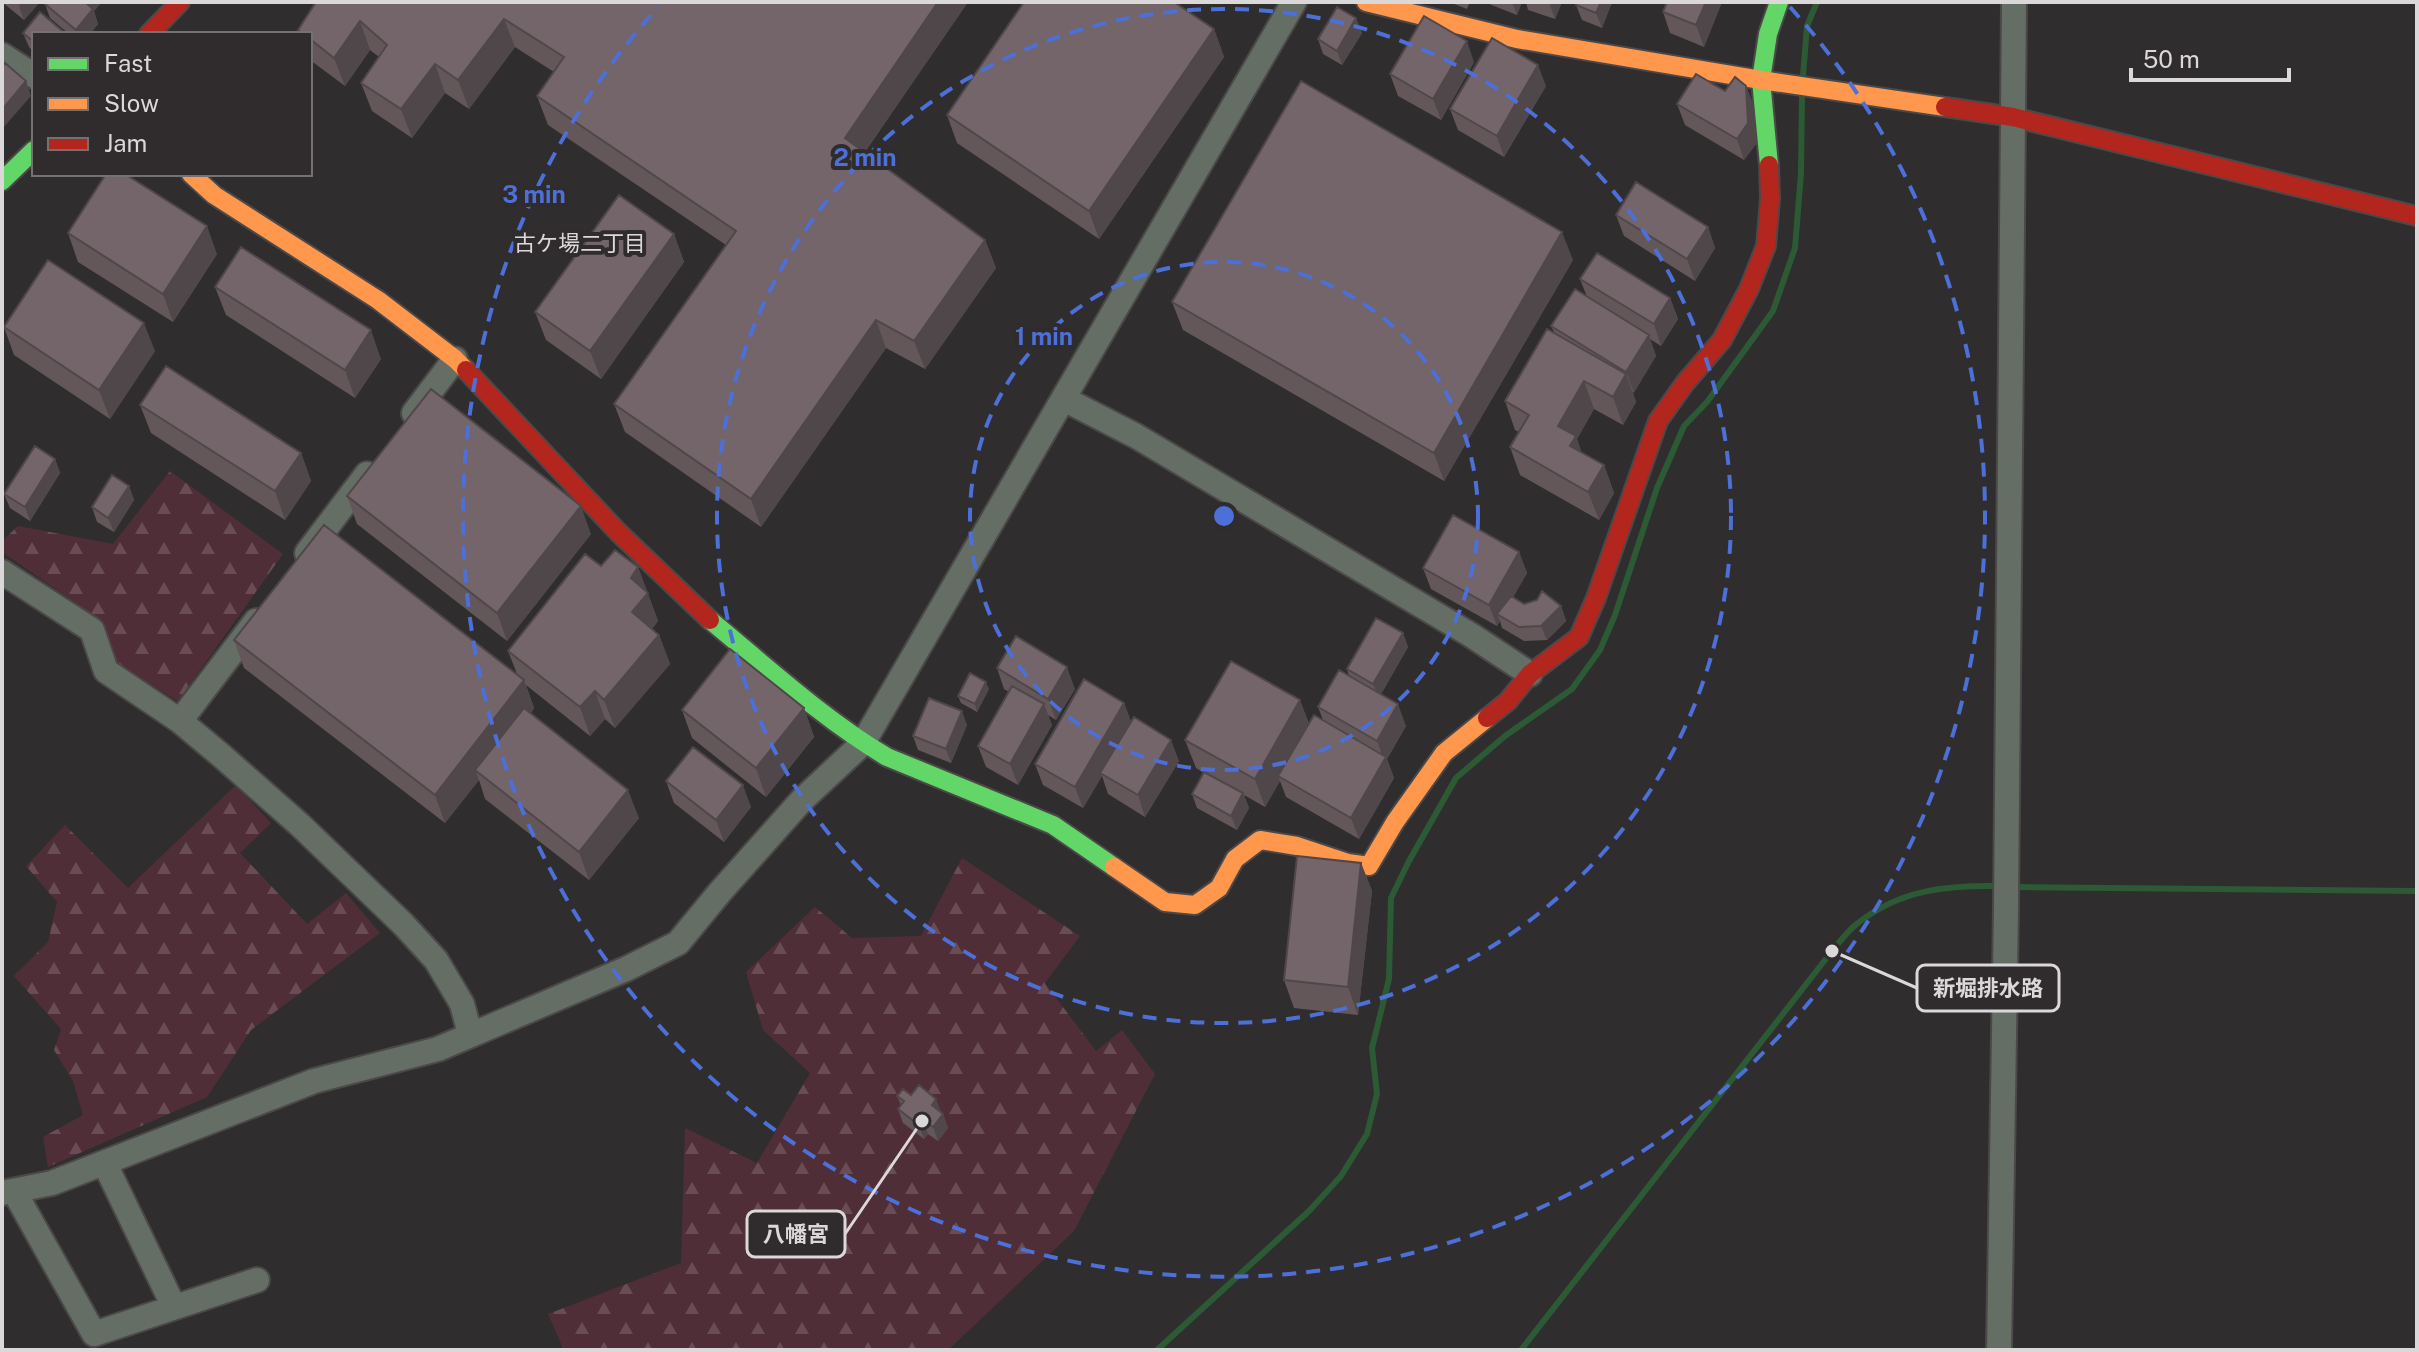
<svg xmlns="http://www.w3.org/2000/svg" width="2419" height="1352" font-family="'Public Sans','Noto Sans JP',sans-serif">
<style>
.forest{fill:url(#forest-firs)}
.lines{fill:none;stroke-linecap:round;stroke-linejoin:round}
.stream{stroke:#2c5a34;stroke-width:6}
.street-casing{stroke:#4b4849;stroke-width:28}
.fast-casing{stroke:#4b4849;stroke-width:22}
.slow-casing{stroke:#4b4849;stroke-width:22}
.jam-casing{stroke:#4b4849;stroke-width:22}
.street{stroke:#646e64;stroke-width:24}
.fast{stroke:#63d668;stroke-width:18}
.slow{stroke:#ff974d;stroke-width:18}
.jam{stroke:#b3261e;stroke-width:18}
.wall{fill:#63575a}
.shaded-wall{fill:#50474a}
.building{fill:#736569;stroke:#50474a;stroke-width:2}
.ring{fill:none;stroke:#4c70d8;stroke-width:4;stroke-dasharray:14 10}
.labels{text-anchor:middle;stroke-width:8;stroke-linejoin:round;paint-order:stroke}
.neighbourhood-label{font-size:22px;fill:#dbd8d9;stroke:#302c2d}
.centre{fill:#4c70d8;stroke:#302c2d;stroke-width:4}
.ring-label{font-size:24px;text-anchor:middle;font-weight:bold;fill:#4c70d8;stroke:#302c2d;stroke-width:8;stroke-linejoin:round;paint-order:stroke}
.leader{fill:none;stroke:#dbd8d9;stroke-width:3}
.callout-dot{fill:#dbd8d9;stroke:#302c2d;stroke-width:3}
.callout{fill:#302c2d;stroke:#dbd8d9;stroke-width:3}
.callout-label{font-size:22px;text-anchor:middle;font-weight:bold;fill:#dbd8d9}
</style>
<defs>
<pattern id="forest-firs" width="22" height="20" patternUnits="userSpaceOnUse" patternTransform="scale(2)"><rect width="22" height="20" fill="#502e38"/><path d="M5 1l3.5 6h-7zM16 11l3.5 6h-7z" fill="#694c54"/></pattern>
</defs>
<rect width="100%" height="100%" fill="#2f2d2e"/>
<path class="forest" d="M170,471L283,554L178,701L115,663L100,620L2,552V541L18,526L113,544Z
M236,785L271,823L240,853L307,924L346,893L380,933L251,1030L207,1097L48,1167L43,1137L83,1115L73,1081L54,1050L61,1029L14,976L48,942L57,902L26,866L65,825L128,888Z
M962,858L1080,936L1045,983L1096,1051L1122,1030L1155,1074L1074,1231L948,1350H564L548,1314L681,1263L685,1128L757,1163L810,1073L763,1030L746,972L815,907L852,938L921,936Z"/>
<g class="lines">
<path class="stream" d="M1803,76L1807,26L1817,2
M2013,887L2417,891
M1157,1350L1309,1211L1341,1176L1367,1134L1377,1094L1372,1048L1389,979L1391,898L1409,861L1456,778L1505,736L1572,689L1600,650L1615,615L1657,488L1684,426L1707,402L1773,311L1781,288L1795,248L1801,173L1802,96
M1521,1350L1832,951C1840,942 1848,930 1858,923C1901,889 1949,885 2001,886"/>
<g class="street-casing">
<path id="street" d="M2,55L34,76
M1064,399L1136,436L1471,635L1530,674
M414,413L455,359
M307,553L367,474
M2,572L92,630L106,671L180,721L223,757L300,825L403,924L436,960L462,1004L470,1034
M180,721L256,621
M105,1164L174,1307
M14,1191L94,1334L257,1280
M2,1193L52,1183L314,1081L438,1049L626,969L678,943L720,892L802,800L863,743L1294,2
M1999,1350L2006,909L2014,2"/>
</g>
<g class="fast-casing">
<path id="fast" d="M1769,165L1761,80L1768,34L1779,2
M2,181L34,150
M710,620C767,667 823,719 887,757L1053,825L1114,867"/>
</g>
<g class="slow-casing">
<path id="slow" d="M1366,2L1517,39L1761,80L1945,107
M191,174L214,195L378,300L455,359L466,370
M1114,867L1165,902L1195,905L1219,888L1235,859L1260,840L1297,846L1348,863L1369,866L1395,822L1444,753L1487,718"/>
</g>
<g class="jam-casing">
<path id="jam" d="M149,34L180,2
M1945,107L2013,117L2417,216
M466,370L618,532L710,620
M1487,718L1508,701L1530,674L1579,637L1596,598L1658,421L1685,383L1722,340L1749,289L1766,246L1770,199L1769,165"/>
</g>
<use href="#street" class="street"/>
<use href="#fast" class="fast"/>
<use href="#slow" class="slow"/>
<use href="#jam" class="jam"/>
</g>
<path class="wall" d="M2,2H40L24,20Z
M46,2H102L94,11L98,24L90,34H69L50,18L45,4Z
M316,2H968L865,152L985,240L996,268L925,369L886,348L761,527L625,432L614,404L726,245L548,125L537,96L554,72L515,47L469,109L445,93L412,138L372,111L361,83L379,57L370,50L345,86L310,60V34H299L298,30Z
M1449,2H1470L1467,9Z
M1484,2H1522L1517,15Z
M1526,2H1562L1555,19L1528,10Z
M1612,2L1602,28L1582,20L1576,5Z
M1722,2L1704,47L1670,33L1663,12Z
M1356,18L1362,33L1342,65L1323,54L1318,39Z
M1214,29L1224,57L1099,239L957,143L947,115Z
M23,33L34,34V52L29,47Z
M1474,62L1441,120L1398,96L1390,74Z
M1546,86L1504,157L1458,130L1450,109Z
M1746,86L1754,107L1756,144L1744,160L1685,125L1677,104Z
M1616,215L1708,227L1715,248L1695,281L1624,236Z
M68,233L217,254L173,322L78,262Z
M674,234L684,262L601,379L546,340L535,312Z
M1573,260L1444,481L1183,330L1172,302Z
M1580,279L1670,298L1678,319L1661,346L1650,339L1656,356L1633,393L1636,402L1623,425L1594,409L1577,439L1581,452L1604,465L1614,493L1599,520L1520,475L1510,447L1519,432L1515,430L1505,401L1554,332L1551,326L1587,297Z
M215,287L381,359L355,398L226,315Z
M4,327L155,351L110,419L14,355Z
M140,405L301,453L311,481L285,520L151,433Z
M55,459L60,473L30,521L10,508L4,494Z
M129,486L134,500L114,532L97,522L92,507Z
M347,496L591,534L507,641L357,524Z
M1519,552L1527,573L1513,597L1524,604L1561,606L1566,621L1547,640L1524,641L1502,628L1500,621L1497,626L1431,589L1423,568Z
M601,566L638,567L658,621L652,629L659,635L670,664L615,728L605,719L590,736L526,685L534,708L531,713L639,818L589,880L485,799L479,780L445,823L244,668L234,640L517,674L508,651Z
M1403,633L1408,647L1381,694L1406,726L1387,759L1394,778L1359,839L1286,797L1280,781L1265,807L1244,795L1249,808L1237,830L1197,808L1192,794L1204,773L1196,768L1185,740L1300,700L1309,724L1323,720L1318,707L1349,676L1347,669Z
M997,668L1075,689L1056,720L1048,715L1052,725L1018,785L986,767L978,746L1009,692L1004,689Z
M989,689L977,712L961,703L958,696Z
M1124,703L1131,722L1179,761L1145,817L1108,794L1102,776L1083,808L1043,785L1035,764Z
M804,708L814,737L766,797L692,738L682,710Z
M967,725L951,763L918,750L913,736Z
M666,781L751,807L724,842L674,803Z
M1361,863L1372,891L1358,1015L1294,1008L1284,980Z
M911,1095L943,1114L948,1128L938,1141L928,1134L924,1139L903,1123L898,1109L901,1105L897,1096Z"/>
<path class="shaded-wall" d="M22,2H40L24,20L19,6Z
M86,2H102L94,11L98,24L90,34H77L76,30L90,13Z
M938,2H968L855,166L845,138Z
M1512,2H1522L1517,15Z
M1551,2H1562L1555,19L1550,5Z
M1601,2H1612L1602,28L1596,13Z
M1706,2H1722L1704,47L1696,25Z
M1356,18L1362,33L1342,65L1337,51Z
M504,19L515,47L469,109L458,80Z
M360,21L370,50L345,86L334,58Z
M1214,29L1224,57L1099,239L1089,211Z
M1467,41L1474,62L1441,120L1433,99Z
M435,64L445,93L412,138L401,109Z
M1538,65L1546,86L1504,157L1497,136Z
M26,81L31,96L3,128L2,124V110Z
M1746,86L1754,107L1756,144L1744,160L1737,139Z
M207,226L217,254L173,322L163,294Z
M1708,227L1715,248L1695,281L1687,259Z
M1562,232L1573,260L1444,481L1434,453Z
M674,234L684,262L601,379L590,351Z
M985,240L996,268L925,369L914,341Z
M1670,298L1678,319L1661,346L1654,324Z
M876,320L886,348L761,527L751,499Z
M144,323L155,351L110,419L99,390Z
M371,330L381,359L355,398L345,370Z
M1649,335L1656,356L1634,393L1626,372Z
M1626,374L1636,402L1623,425L1613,397Z
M1584,381L1594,409L1577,439L1586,465L1571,448L1558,426Z
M301,453L311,481L285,520L275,491Z
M55,459L60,473L30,521L25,507Z
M1604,465L1614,493L1599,520L1588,492Z
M129,486L134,500L114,532L108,518Z
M581,506L591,534L507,641L497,613Z
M1519,552L1527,573L1502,617L1497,614L1500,621L1497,626L1489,605Z
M638,567L658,621L643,640L632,612L631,578Z
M1561,606L1566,621L1547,640L1541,626Z
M1403,633L1408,647L1379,698L1373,684Z
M659,635L670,664L615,728L604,700Z
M1067,667L1075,689L1056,720L1048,699Z
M524,680L534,708L482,776L475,770L479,780L445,823L435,795Z
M986,682L989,689L977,712L975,704Z
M595,691L605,719L590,736L580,707Z
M1300,700L1310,729L1278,776L1280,781L1265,807L1255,779Z
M1124,703L1132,724L1100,773L1102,776L1083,808L1075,787Z
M1044,704L1052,725L1018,785L1010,764Z
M1398,704L1406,726L1387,759L1394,778L1359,839L1351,818L1384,761L1377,741Z
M804,708L814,737L766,797L756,768Z
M962,711L967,725L951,763L946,749Z
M1171,740L1179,761L1145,817L1138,795Z
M743,785L751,807L724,842L716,820Z
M628,790L639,818L589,880L579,852Z
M1243,793L1249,808L1237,830L1231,816Z
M1361,863L1372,891L1358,1015L1348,987Z
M936,1099L942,1114L932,1105Z
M943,1114L948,1128L938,1141L933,1127Z
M923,1120L928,1134L924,1139L919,1125Z"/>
<path class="building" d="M46,2H85L93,9L76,30L45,4Z
M316,2H938L845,138L985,240L914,341L876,320L751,499L614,404L736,231L537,96L564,57L504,19L458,80L435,64L401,109L361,83L387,45L360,21L334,58L310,39V34H303L298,30Z
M1024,2H1174L1214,29L1089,211L947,115Z
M1578,2H1601L1596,13L1576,5Z
M1667,2H1706L1696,25L1663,12Z
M1337,7L1356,18L1337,51L1318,39Z
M40,12L66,34H34V42L23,33Z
M1424,16L1467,41L1433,99L1390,74Z
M1492,38L1538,65L1497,136L1450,109Z
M5,63L26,81L2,110V67Z
M1696,74L1725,91L1735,77L1746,86L1748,123L1737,139L1677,104Z
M1301,81L1562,232L1434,453L1172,302Z
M106,174H125L207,226L163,294L68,233Z
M1636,182L1708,227L1687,259L1616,215Z
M619,195L674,234L590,351L535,312Z
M241,247L371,330L345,370L215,287Z
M1597,253L1670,298L1654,324L1580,279Z
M48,260L144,323L99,390L4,327Z
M1575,289L1649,335L1626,372L1551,326Z
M1547,329L1626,374L1613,397L1584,381L1558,426L1576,436L1570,446L1604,465L1588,492L1510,447L1529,415L1505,401Z
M166,366L301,453L275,491L140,405Z
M431,389L581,506L497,613L347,496Z
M35,446L55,459L25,507L4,494Z
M112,475L129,486L108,518L92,507Z
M1453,515L1519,552L1489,605L1423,568Z
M324,525L524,680L435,795L234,640Z
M615,550L638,567L631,578L648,593L632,612L659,635L604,700L595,691L580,707L508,651L585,554L601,566Z
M1542,591L1561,606L1541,626L1519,627L1497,614L1511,596L1524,604L1537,600Z
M1376,618L1403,633L1373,684L1347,669Z
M1016,636L1067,667L1048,699L997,668Z
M730,649L804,708L756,768L682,710Z
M1231,661L1300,700L1255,779L1185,740Z
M1339,670L1398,704L1377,741L1318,707Z
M970,673L986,682L975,704L958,696Z
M1084,679L1124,703L1075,787L1035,764Z
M1012,686L1044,704L1010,764L978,746Z
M929,698L962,711L946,749L913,736Z
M524,708L628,790L579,852L475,770Z
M1314,715L1386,757L1351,818L1278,776Z
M1134,717L1171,740L1138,795L1100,773Z
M693,747L743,785L716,820L666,781Z
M1204,772L1243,793L1231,816L1192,794Z
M1297,856L1361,863L1348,987L1284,980Z
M919,1085L936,1099L932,1105L943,1114L933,1127L923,1120L919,1125L898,1109L904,1101L897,1096L903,1089L911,1095Z"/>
<g class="ring">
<circle cx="1224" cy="516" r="254"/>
<circle cx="1224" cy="516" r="507"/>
<path d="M1790 7A761 761 0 1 1 658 7"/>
</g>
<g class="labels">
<g class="neighbourhood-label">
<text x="580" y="251">古ケ場二丁目</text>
</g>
</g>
<circle cx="1224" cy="516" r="12" class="centre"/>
<g class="ring-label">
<text x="865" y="166">2 min</text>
<text x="534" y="203">3 min</text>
<text x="1044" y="345">1 min</text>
</g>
<path class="leader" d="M1832 951L1917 988M922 1121L845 1234"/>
<g class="callout-dot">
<circle cx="1832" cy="951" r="8"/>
<circle cx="922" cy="1121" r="8"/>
</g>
<g class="callout">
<rect x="1917" y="965" width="142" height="46" rx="8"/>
<rect x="747" y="1211" width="98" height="46" rx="8"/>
</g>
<g class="callout-label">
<text x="1988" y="996">新堀排水路</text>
<text x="796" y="1242">八幡宮</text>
</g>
<rect width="2419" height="1352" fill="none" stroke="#dbd8d9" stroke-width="8"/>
<rect x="32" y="32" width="280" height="144" fill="#302c2d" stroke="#747172" stroke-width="2"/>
<rect x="48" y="58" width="40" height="12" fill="#63d668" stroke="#747172" stroke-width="2"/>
<text x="104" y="72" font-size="24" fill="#dbd8d9">Fast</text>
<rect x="48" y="98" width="40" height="12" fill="#ff974d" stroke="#747172" stroke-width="2"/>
<text x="104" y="112" font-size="24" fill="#dbd8d9">Slow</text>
<rect x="48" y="138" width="40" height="12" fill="#b3261e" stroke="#747172" stroke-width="2"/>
<text x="104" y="152" font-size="24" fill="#dbd8d9">Jam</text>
<path d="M2131 68v12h158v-12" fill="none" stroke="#dbd8d9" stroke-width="4"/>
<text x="2143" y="68" font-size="24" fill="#dbd8d9" stroke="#302c2d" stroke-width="6" paint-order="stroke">50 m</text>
</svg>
